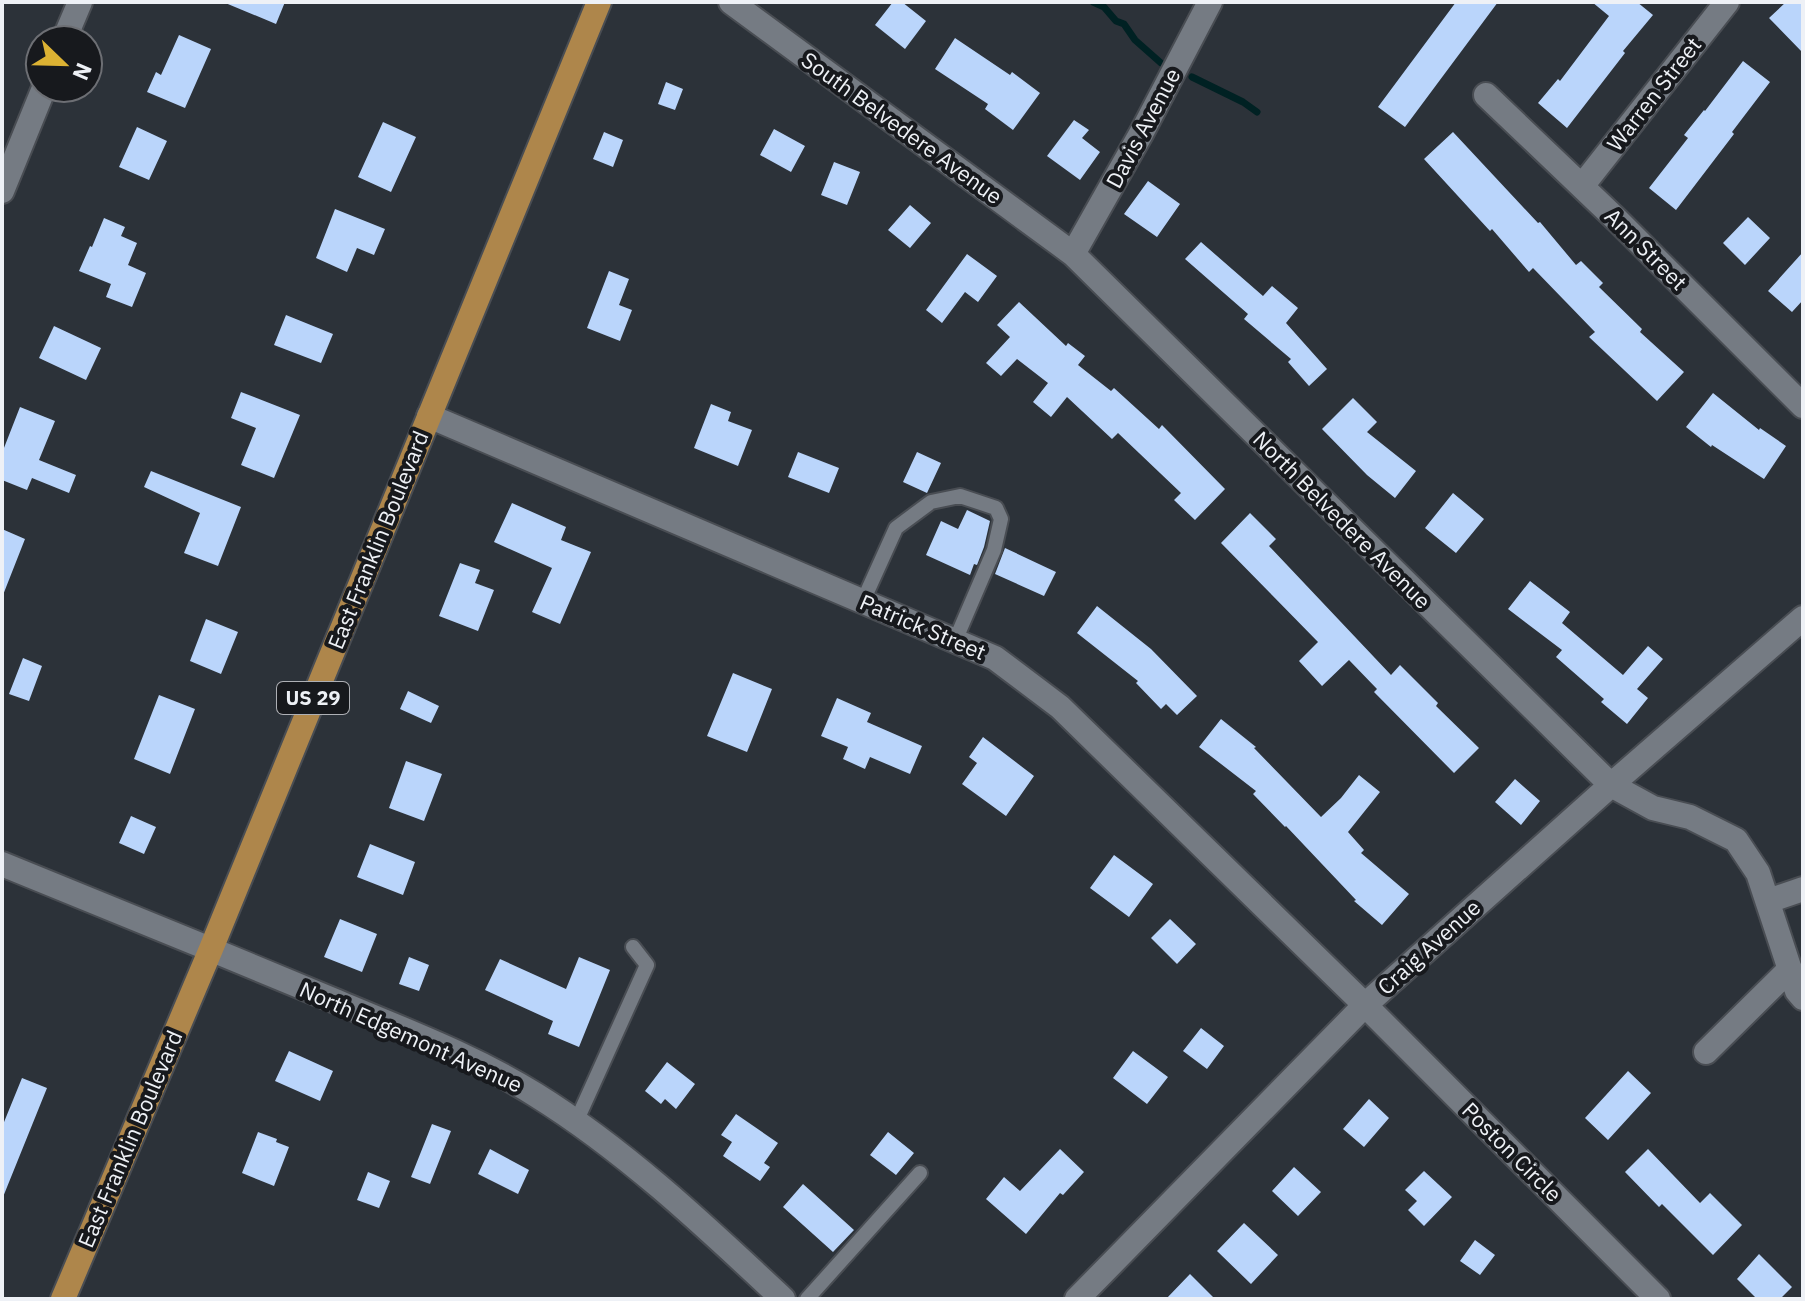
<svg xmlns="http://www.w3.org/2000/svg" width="1805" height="1301" font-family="'IBM Plex Sans',sans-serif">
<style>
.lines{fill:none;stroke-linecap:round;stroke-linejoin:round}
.stream{stroke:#002123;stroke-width:7}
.building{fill:#bad5fb}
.lane-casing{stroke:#494d53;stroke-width:18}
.street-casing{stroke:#494d53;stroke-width:28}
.primary-casing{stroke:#494d53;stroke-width:28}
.lane{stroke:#757b83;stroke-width:14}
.street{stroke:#757b83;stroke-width:24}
.primary{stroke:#ae864b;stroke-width:24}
.labels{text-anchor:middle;stroke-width:8;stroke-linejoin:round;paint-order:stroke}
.shield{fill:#17191d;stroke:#aeb0b5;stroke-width:2}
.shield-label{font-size:20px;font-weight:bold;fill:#eef1f6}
.street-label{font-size:22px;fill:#eef1f6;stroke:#17191d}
</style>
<rect width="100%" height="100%" fill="#2c3239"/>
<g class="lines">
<path class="stream" d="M1093,2L1104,7L1116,21L1124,24L1135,40L1161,63
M1192,77L1243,102L1257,112"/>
</g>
<path class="building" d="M223,2H285L276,24Z
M893,2H902L926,21L905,49L875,25Z
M1456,2H1498L1405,127L1378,107Z
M1592,2H1637L1653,15L1623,51L1625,53L1567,128L1538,103L1558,79L1560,81L1609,16Z
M1786,2H1803V53L1769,18Z
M179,35L211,49L185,108L147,92L156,72L161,75Z
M955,38L1010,75L1012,72L1040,93L1013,130L985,109L988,104L935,69Z
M1743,61L1770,82L1732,132L1734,134L1676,210L1649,188L1688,138L1684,135L1704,110L1705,111Z
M666,82L683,89L675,110L658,104Z
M1074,120L1089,130L1082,138L1100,152L1080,180L1047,156Z
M383,122L416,137L391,192L358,177Z
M137,127L167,141L149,180L119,167Z
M774,129L805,146L791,172L760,155Z
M604,132L623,140L613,167L593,159Z
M1453,132L1538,223L1540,222L1576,265L1581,261L1603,283L1599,287L1642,329L1640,332L1684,372L1657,401L1589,337L1595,332L1533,268L1529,272L1492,229L1490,231L1424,159Z
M834,162L860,172L847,205L821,195Z
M1148,181L1180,204L1157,237L1124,214Z
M910,205L931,223L910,248L888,230Z
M335,209L385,229L374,255L357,248L347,272L316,258Z
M1748,217L1770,238L1745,265L1723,243Z
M104,218L125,227L121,236L137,243L128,265L146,273L132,307L106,297L111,284L79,271L90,246L92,247Z
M1201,242L1263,296L1272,286L1298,308L1286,323L1327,369L1309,386L1288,362L1291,359L1244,319L1248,314L1185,259Z
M1803,252V300L1792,312L1768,291Z
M967,254L997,276L978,302L965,292L942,323L926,310Z
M609,271L629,279L619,305L632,310L620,341L587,328Z
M1019,302L1066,346L1068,343L1085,356L1078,365L1111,391L1114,388L1159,429L1162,425L1225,489L1195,520L1174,500L1181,493L1118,433L1112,439L1067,397L1051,417L1033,402L1048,383L1017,359L1001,376L986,363L1010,337L997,325Z
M286,315L333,334L321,363L274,345Z
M54,326L101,348L86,380L39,358Z
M241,392L300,415L274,478L241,465L256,428L231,418Z
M1713,393L1759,430L1760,428L1786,446L1764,479L1712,445L1711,447L1686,427Z
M1353,398L1377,422L1367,432L1416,471L1395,498L1367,475L1322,429Z
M711,404L731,412L728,421L752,430L738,466L694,448Z
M20,407L55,421L39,460L76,475L69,493L32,478L27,490L2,480V453Z
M798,452L839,468L829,493L788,477Z
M917,452L941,463L927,493L903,482Z
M151,471L241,507L218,566L184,553L200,513L144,487Z
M1453,493L1484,519L1456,553L1425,528Z
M512,503L566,527L561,540L591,552L560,624L532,612L552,568L494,542Z
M967,510L990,521L984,547L977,565L974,564L970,575L926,555L941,521L958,529Z
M1250,513L1276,539L1269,546L1391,675L1400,665L1438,703L1436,706L1479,748L1454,773L1374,692L1377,689L1349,660L1322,686L1299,661L1318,642L1221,543Z
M2,529L25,539L3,595L2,594Z
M1005,548L1056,572L1044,596L995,574Z
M460,563L480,570L475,583L494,590L478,631L439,616Z
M1530,581L1570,612L1562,623L1623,675L1648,646L1663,659L1637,689L1648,698L1627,724L1601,702L1604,699L1556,657L1562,650L1508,609Z
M1097,606L1151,649L1197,696L1177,715L1166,704L1161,709L1136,683L1138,681L1077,633Z
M206,619L238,632L221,674L190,661Z
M23,658L42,666L29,701L9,694Z
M733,673L772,689L747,752L707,736Z
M408,691L439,706L431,723L400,709Z
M159,695L195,709L170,774L134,759Z
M837,698L871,713L867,722L922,746L910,774L870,757L865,769L843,759L848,747L821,736Z
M1221,719L1256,747L1254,748L1321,817L1341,798L1359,775L1380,792L1348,832L1364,850L1361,853L1409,894L1382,925L1354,901L1356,900L1286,826L1285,827L1253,794L1256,791L1199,747Z
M983,737L1034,776L1006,816L962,784L977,763L969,757Z
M406,761L442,774L424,821L389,808Z
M1515,779L1540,801L1521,825L1495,802Z
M131,816L156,827L144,854L119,843Z
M370,844L415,862L403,895L357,877Z
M1114,855L1153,884L1129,917L1090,888Z
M340,919L377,934L362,972L324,957Z
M1170,919L1196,944L1177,964L1151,938Z
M409,957L429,965L419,991L399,984Z
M579,957L610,970L579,1047L548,1034L553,1021L485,990L500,959L566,989Z
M1201,1028L1224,1046L1207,1069L1183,1051Z
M289,1051L333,1071L320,1101L275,1081Z
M1133,1051L1168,1077L1147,1104L1113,1078Z
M667,1062L695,1084L676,1109L665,1099L661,1104L645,1091Z
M1628,1071L1651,1093L1608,1140L1585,1118Z
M22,1078L47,1088L3,1197L2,1127Z
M1369,1099L1389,1118L1364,1147L1343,1129Z
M736,1114L778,1143L764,1163L770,1167L760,1181L723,1156L732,1142L721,1135Z
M432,1124L451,1131L430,1184L411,1177Z
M258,1132L277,1139L276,1142L289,1147L274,1186L242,1173Z
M888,1132L914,1153L896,1175L870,1155Z
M490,1149L529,1170L518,1194L478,1174Z
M1060,1149L1084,1172L1063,1195L1060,1193L1026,1234L986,1199L1004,1177L1020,1191Z
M1648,1149L1700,1203L1710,1193L1742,1225L1713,1255L1662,1204L1659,1207L1625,1172Z
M1294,1167L1321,1192L1298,1216L1272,1191Z
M1424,1171L1452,1197L1424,1226L1408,1210L1417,1201L1405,1190Z
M368,1172L390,1181L379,1208L357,1200Z
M803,1184L854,1230L833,1252L783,1207Z
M1244,1223L1278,1255L1251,1284L1217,1251Z
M1475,1240L1495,1255L1480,1275L1460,1261Z
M1759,1254L1792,1287L1780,1299H1757L1737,1279Z
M1190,1274L1215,1299H1166Z"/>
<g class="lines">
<g class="lane-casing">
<path id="lane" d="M863,601L896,528L931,502L960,496L996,508L1001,519L994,550L955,641
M576,1122L647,965L633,947
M807,1299L920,1173"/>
</g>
<g class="street-casing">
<path id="street" d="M731,2L1073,254L1611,785L1653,808L1690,817L1736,840L1758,873L1797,991L1803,998
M64,40L80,2
M1486,95L1618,221L1803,406
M1582,186L1727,2
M2,191L44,88
M1073,254L1142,132L1210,2
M429,416L995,658L1060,707L1365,1005L1658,1299
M2,864C112,909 223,954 333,1000C401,1029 472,1055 536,1095C626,1151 705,1226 783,1299
M1768,901L1803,889
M1706,1052L1790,969
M1077,1299L1365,1005L1611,785L1803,618"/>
</g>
<g class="primary-casing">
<path id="primary" d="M63,1299L211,949L599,2"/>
</g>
<use href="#lane" class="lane"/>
<use href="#street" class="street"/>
<use href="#primary" class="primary"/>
</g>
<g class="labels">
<rect class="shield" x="277" y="682" width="72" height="32" rx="6"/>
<g class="shield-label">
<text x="313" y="705">US 29</text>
</g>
<g class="street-label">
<text transform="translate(1654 94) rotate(-52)" y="8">Warren Street</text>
<text transform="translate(902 128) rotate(36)" y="8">South Belvedere Avenue</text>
<text transform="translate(1143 128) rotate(-62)" y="8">Davis Avenue</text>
<text transform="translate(1646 249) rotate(45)" y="8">Ann Street</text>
<text transform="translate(1342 520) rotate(45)" y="8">North Belvedere Avenue</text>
<text transform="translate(378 540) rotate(-68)" y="8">East Franklin Boulevard</text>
<text transform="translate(923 627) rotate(23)" y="8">Patrick Street</text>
<text transform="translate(1429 947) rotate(-42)" y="8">Craig Avenue</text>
<text transform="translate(411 1037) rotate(24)" y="8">North Edgemont Avenue</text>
<text transform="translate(130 1139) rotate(-67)" y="8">East Franklin Boulevard</text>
<text transform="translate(1512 1152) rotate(45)" y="8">Poston Circle</text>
</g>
</g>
<rect width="1805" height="1301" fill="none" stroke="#eef1f6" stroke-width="8"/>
<g transform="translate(64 64) rotate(113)"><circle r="38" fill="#17191d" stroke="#6d6f74" stroke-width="2"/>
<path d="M0-6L14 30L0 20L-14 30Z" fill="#dcb233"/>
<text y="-12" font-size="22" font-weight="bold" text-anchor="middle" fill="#eef1f6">N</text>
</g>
</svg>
